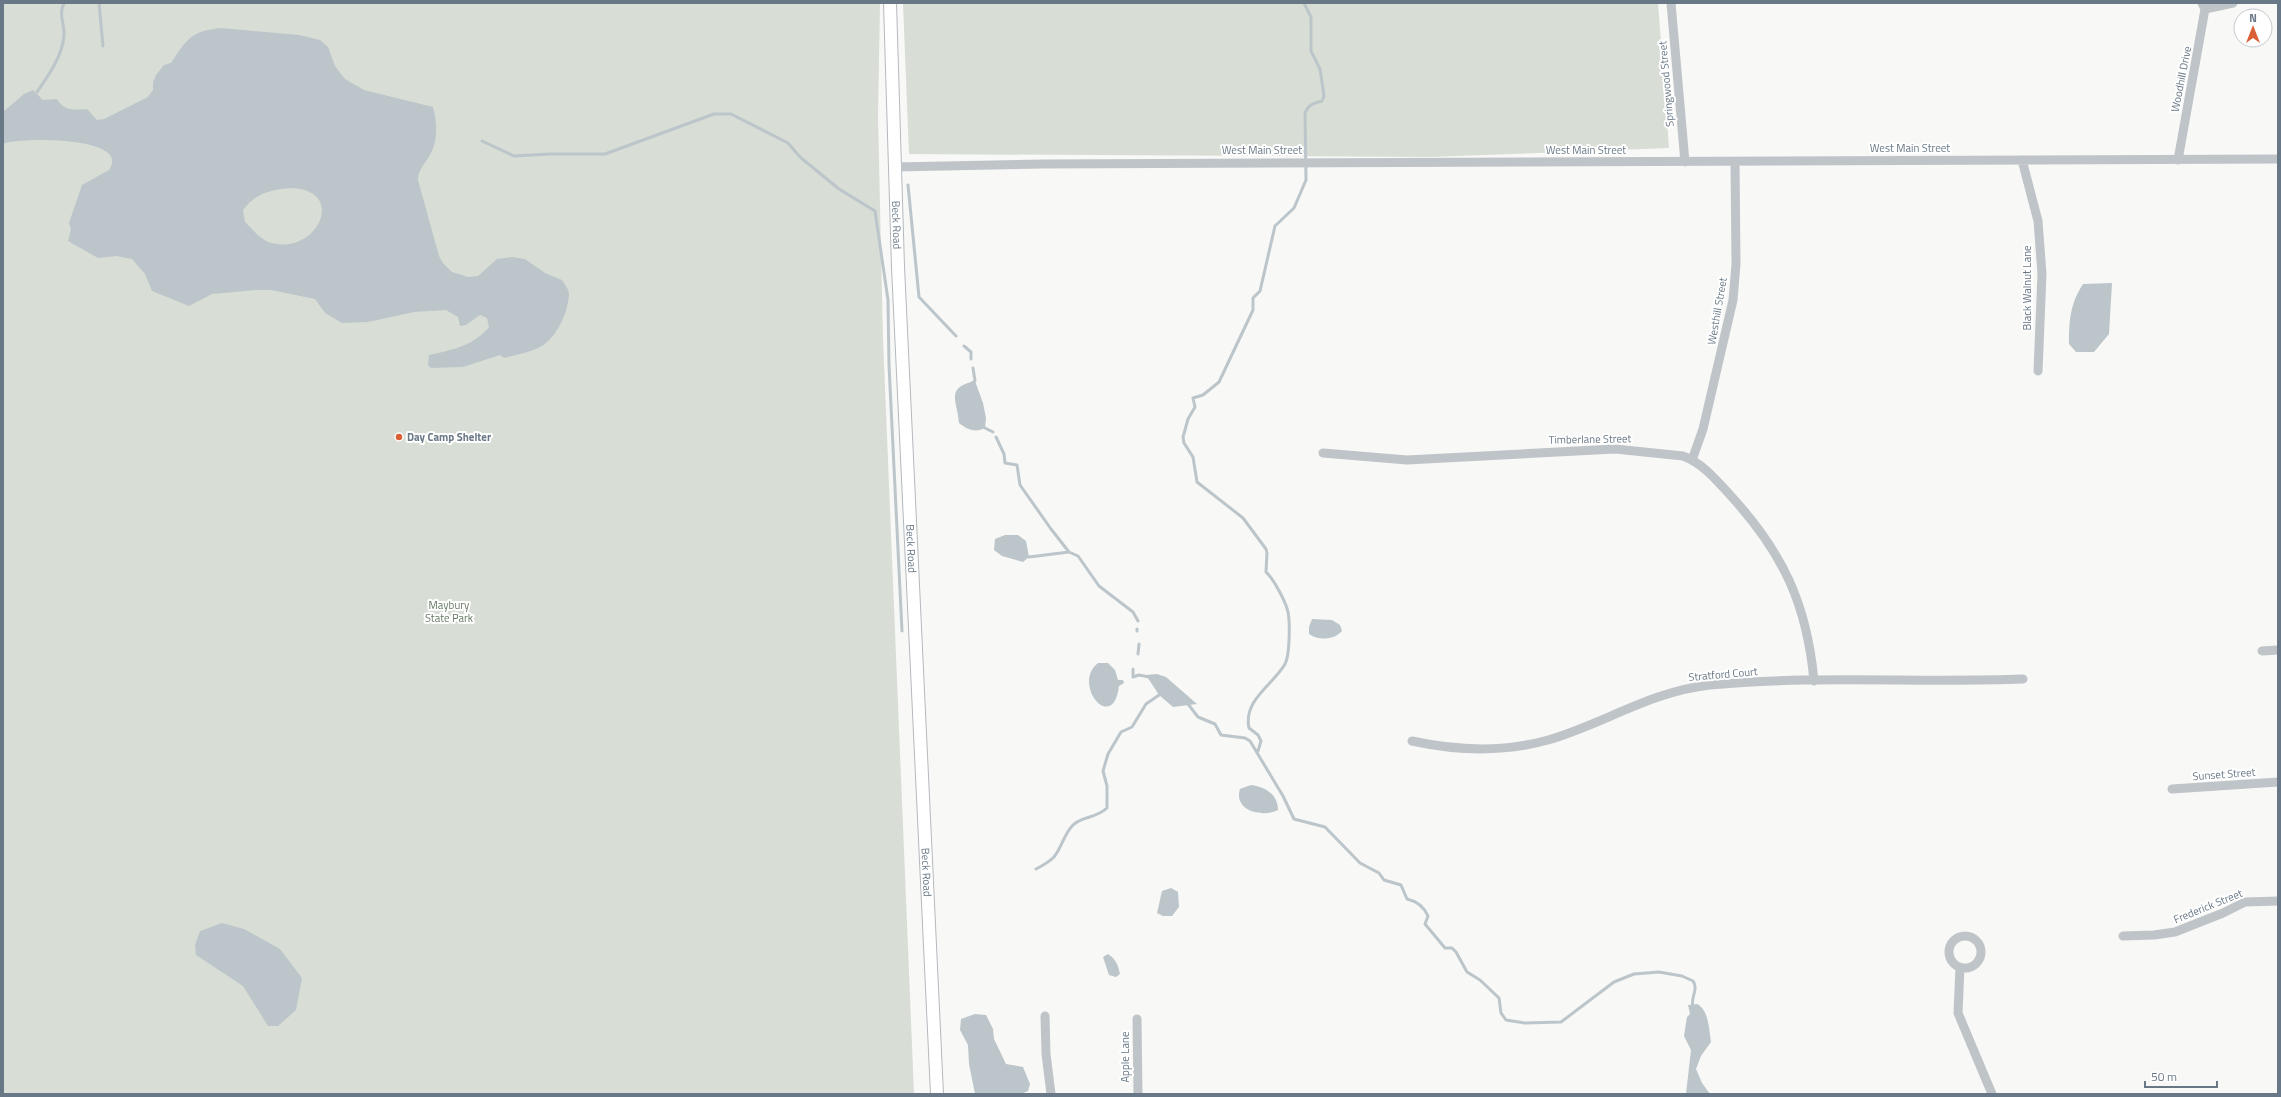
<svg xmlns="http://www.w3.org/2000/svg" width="2281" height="1097" font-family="'Titillium Web',sans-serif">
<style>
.green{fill:#d8ddd5}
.water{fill:#bcc5ca;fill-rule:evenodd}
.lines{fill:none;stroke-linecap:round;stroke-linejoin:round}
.stream{stroke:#bcc5ca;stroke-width:3}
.secondary-casing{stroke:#b4b9be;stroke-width:14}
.minor{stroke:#bfc4c8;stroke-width:9}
.secondary{stroke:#fff;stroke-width:12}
.poi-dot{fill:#da5f34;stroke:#fff;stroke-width:1.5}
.labels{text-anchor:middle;stroke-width:4;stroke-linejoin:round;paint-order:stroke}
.street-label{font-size:11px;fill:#697886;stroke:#fff}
.poi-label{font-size:11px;font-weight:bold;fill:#697886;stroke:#fff;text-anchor:start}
.park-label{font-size:11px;fill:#677864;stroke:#fff}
</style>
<rect width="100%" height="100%" fill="#f8f8f6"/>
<path class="green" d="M3,3H880L878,117L883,339L914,1094H3Z
M903,3H1658L1669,148L1430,157L909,154Z"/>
<path class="water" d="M221,28L299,35L320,40L328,47L335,66L345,79L364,90L433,107C437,121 438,140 431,153C426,163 418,169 418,180L439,256L443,263L452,272L468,277L478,276L497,259L512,257L525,259L545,273L562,280C564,284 569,289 569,294C568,313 557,338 540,347C529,353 515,355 504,358L500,355L463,367L431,368L428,365L429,355C452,350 473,346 489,327L487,318L480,315L466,325L460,326L458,317L446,310L414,312L368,322L342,323L325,313L315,299L271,290H256L212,294L189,306L152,291L145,274L132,259L116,256L98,258L68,241L71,229L69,223L82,185L109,170C133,136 18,137 3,144V112L24,94L33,90L43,100L57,99C64,111 74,110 87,109L97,120L104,119L148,97L153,90V82L156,75L164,65L171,63C187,39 191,31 221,28ZM291,188C348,190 317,255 272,243C262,241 252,229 245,222L243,210C256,193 270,190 291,188Z
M2112,283L2109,334L2094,352H2076L2069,344C2069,321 2070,304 2083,284Z
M975,381L983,403L986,418L985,428C975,433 968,430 959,423C957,400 945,388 975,381Z
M1005,535H1018L1026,541L1029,557L1023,562L1002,556L994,550L995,539Z
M1312,619L1332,620L1340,625L1342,631C1334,640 1319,641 1309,634V627Z
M1098,663H1108L1115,670L1118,680H1123L1124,683L1119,686C1113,735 1071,684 1098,663Z
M1157,674L1166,677L1197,704L1173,707L1159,695L1146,675Z
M1251,785C1265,787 1278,794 1278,810C1263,818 1233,811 1240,789Z
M1171,888L1178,892L1179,907L1172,916H1163L1157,913L1162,891Z
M222,923L244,929L280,949L302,978L296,1010L278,1026H268L243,986L196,955L195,945L200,931Z
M1108,954C1116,959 1118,965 1120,974L1116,977L1109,975L1103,957Z
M1697,1004C1709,1010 1709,1030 1711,1042L1701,1056L1696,1069L1702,1083L1710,1094H1686L1691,1050L1684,1036L1687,1017L1690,1014L1688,1005Z
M975,1014L986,1015L993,1029L994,1039L1006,1064L1023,1067L1030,1084L1028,1091L1021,1094H975L969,1064L968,1045L960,1030L961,1019Z"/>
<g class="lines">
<path class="stream" d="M99,3L103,46
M37,92C48,76 62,57 64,36C65,24 58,15 64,3
M482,141L514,156L550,154H605L714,114H731L788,143L800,157L839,189L875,211L888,300L889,365L902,631
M908,185L919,297L956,336
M964,346L971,352V359
M972,383L975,381L973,368
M983,427L993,432
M996,437L1004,454L1005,463L1017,465L1020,485L1051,529L1069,552L1078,556L1099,586L1133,612L1138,621
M1029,557L1069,552
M1137,631V629
M1138,654L1139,644
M1133,669V677L1139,675L1149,677
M1188,704L1198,717L1215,724L1221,735L1245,738L1250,741L1283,796L1294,819L1325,827L1360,863L1379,873L1384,880L1401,885L1407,899C1416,901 1424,907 1428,916L1425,924L1445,948H1452L1456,952L1467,972L1480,980L1499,998L1501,1013L1506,1020L1525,1023L1561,1022L1614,982L1634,974L1659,972L1682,976L1693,981C1699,989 1690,998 1693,1007
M1258,751L1261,741L1258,735L1249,728C1243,700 1273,685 1285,664C1290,655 1290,622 1288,612C1286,602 1273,578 1266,572L1267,553L1266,549L1243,518L1197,482L1193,457L1184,443L1183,437L1188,419L1195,407L1193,398L1203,395L1219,382L1253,310V298L1260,291L1275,226L1294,208L1306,180L1305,114C1307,105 1314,103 1322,101L1324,96L1320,69L1311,51V17L1304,3
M1036,869C1042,866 1049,862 1054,857C1062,847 1064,834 1073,825C1082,816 1095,819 1107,808V786L1103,771L1108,754L1121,732L1132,727L1146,704L1162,693"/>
<g class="secondary-casing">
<g id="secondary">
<path id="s1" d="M890,3L898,267L937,1094"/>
</g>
</g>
<path class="minor" d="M1671,3L1685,162
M2205,9L2233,3
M2022,160L2038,221L2042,274L2038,371
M2178,160L2205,9L2202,3
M895,167L1042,164L2278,159
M1323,453L1407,460L1615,449L1683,456C1704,464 1716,480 1731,496C1783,553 1807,604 1814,681
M1692,460L1703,429L1733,300L1736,264L1735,162
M2262,651L2278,650
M1412,741C1458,751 1502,753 1548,740C1603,724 1652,691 1710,685C1814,675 1919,683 2023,679
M2172,789L2278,782
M1949 952a16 16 0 1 1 32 0a16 16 0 1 1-32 0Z
M2123,936L2154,935L2175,932L2223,913L2245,902L2278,901
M1960,967L1958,1013L1992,1094
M1045,1016L1046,1054L1051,1094
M1137,1019L1138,1094"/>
<use href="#secondary" class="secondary"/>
</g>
<circle class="poi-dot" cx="399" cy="437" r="4"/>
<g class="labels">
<g class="street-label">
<text transform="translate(2181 79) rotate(-79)" y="4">Woodhill Drive</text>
<text transform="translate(1666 84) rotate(-95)" y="4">Springwood Street</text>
<text x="1910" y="152">West Main Street</text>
<text x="1262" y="154">West Main Street</text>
<text x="1586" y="154">West Main Street</text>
<text dy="4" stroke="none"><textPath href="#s1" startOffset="222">Beck Road</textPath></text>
<text transform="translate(2027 288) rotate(-90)" y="4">Black Walnut Lane</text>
<text transform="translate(1717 311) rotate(-80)" y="4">Westhill Street</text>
<text transform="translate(1590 439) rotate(-1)" y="4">Timberlane Street</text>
<text dy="4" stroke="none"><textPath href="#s1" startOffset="546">Beck Road</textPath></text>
<text transform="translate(1723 674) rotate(-5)" y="4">Stratford Court</text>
<text transform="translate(2224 774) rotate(-4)" y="4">Sunset Street</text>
<text dy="4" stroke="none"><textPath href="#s1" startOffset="870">Beck Road</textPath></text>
<text transform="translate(2208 906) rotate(-22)" y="4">Frederick Street</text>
<text transform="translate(1125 1057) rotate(-90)" y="4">Apple Lane</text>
</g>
<g class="poi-label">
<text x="407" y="441">Day Camp Shelter</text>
</g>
<g class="park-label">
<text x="449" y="609">Maybury<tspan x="449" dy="13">State Park</tspan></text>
</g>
</g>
<rect width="2281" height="1097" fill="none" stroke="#697886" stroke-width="8"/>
<g transform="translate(2253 28)"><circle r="19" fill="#ffffff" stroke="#c3c9cf"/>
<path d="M0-3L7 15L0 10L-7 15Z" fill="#da5f34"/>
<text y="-6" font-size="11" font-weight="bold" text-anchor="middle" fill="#697886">N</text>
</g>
<path d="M2145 1081v6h72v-6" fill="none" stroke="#697886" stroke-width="2"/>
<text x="2151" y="1081" font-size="12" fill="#697886" stroke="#ffffff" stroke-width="3" paint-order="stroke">50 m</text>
</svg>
